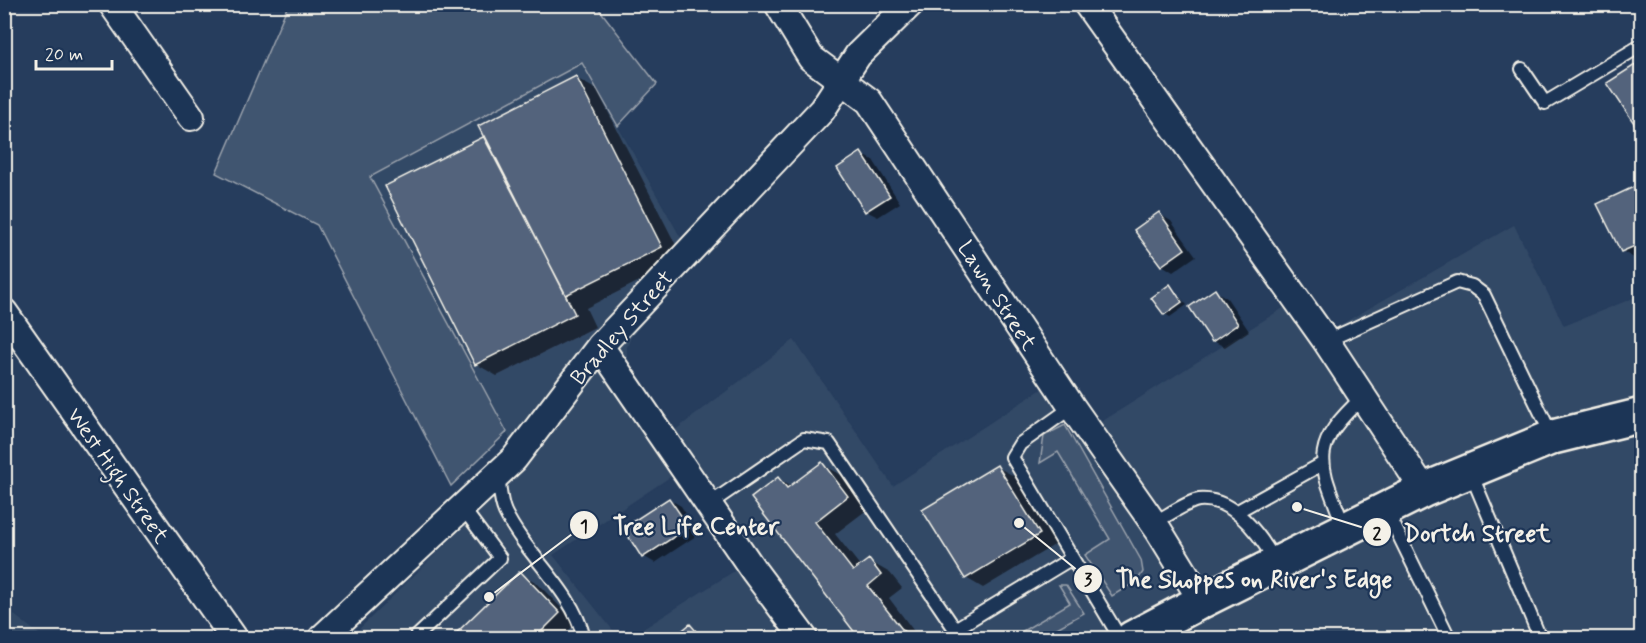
<svg xmlns="http://www.w3.org/2000/svg" width="1646" height="643" font-family="Mynerve,sans-serif">
  <rect width="100%" height="100%" fill="#263d5d"/>
  <filter id="ink" filterUnits="userSpaceOnUse"><feTurbulence type="fractalNoise" baseFrequency=".0167" numOctaves="2"/><feDisplacementMap in="SourceGraphic" scale="12" xChannelSelector="R" yChannelSelector="G"/><feConvolveMatrix kernelMatrix="1 2 1 2 8 2 1 2 1" color-interpolation-filters="sRGB"/></filter>
  <g filter="url(#ink)">
    <path fill="#334966" d="M582 63 695 263 631 337 627 347V358L632 368 674 431 794 340 893 486 1042 389 1074 439 1288 305 1314 340 1514 225 1564 326 1641 295V638H629L736 570 673 475 553 555 619 638H350L525 467 370 178Z
      M4 608H5L44 638H5Z"/>
    <path fill="#40546f" stroke="#9aa2ac" stroke-width="1.5" d="M288 5H596L657 84 618 126 582 63 370 177 507 432 451 486 317 225 216 173Z
      M1065 425 1141 560 1143 572 1137 581 1112 596 1085 555 1110 539 1058 452 1040 463 1044 436Z
      M1059 585H1066L1084 613 1039 638H1011L1070 603Z"/>
    <path fill="#0007" d="M576 78 597 90 683 259 586 308 595 327 497 376 476 364Z
      M861 154 873 160 900 203 878 217 866 211Z
      M1642 184V260L1639 261 1622 251Z
      M1159 214 1171 221 1196 256 1173 272 1162 265Z
      M1170 286 1187 305 1170 317 1165 314Z
      M1215 291 1227 298 1249 331 1225 347 1213 341Z
      M822 464 843 476 868 509 835 534 861 567 869 561 890 573 902 588 889 598 919 638H860L753 498 778 479 792 486Z
      M997 467 1014 476 1056 544 983 588 966 578Z
      M669 499 681 506 699 534 655 563 643 556Z
      M520 573 537 583 576 623 561 638H453Z
      M690 626 702 633 707 638H676Z"/>
    <path fill="#52647b" stroke="#f4f1e8" stroke-width="1.5" d="M1635 65 1642 74V135L1607 83Z
      M576 76 662 247 566 295 478 126Z
      M485 136 575 314 475 365 385 186Z
      M861 152 890 196 865 212 837 168Z
      M1642 183V243L1621 252 1597 204Z
      M1159 212 1185 249 1161 266 1134 230Z
      M1170 284 1182 302 1164 315 1151 298Z
      M1215 289 1238 324 1212 342 1189 307Z
      M822 462 848 496 815 522 853 571 869 559 881 575 868 586 909 638H859L751 498 778 477 787 488Z
      M997 465 1040 534 965 579 922 510Z
      M669 498 689 527 642 558 623 528Z
      M520 571 560 613 535 638H451Z
      M1642 584V603L1636 587Z
      M690 624 702 638H673Z"/>
    <g fill="none" stroke-linecap="round" stroke-linejoin="round">
      <defs>
        <path id="service" d="M1522 69 1545 103 1642 45
          M1326 341 1457 282 1472 286 1484 295 1552 436
          M1072 407 1020 444 1012 457 1120 638
          M1470 471 1540 638
          M498 475C500 488 500 501 505 512 527 557 572 589 584 638
          M708 505 804 439 829 443 961 638
          M1387 511 1449 638
          M1236 512 1322 464
          M1153 523C1164 518 1188 501 1199 500 1234 497 1260 535 1275 561
          M1345 530C1321 464 1305 450 1363 397
          M955 629 1072 558
          M415 638 500 558 462 507"/>
        <path id="minor" d="M112 4 191 117
          M778 4 811 58 869 101 1072 407 1159 531 1202 601
          M1087 4 1326 341 1424 490
          M4 312 234 638
          M600 346 754 571 804 638
          M322 638 514 459 600 346 822 110 858 55 910 4"/>
        <path id="trunk" d="M1132 638 1202 601 1424 490 1553 437 1642 415"/>
      </defs>
      <use href="#service" stroke="#f4f1e8" stroke-width="16"/>
      <use href="#minor" stroke="#f4f1e8" stroke-width="30"/>
      <use href="#trunk" stroke="#f4f1e8" stroke-width="38"/>
      <use href="#service" stroke="#1d3557" stroke-width="12"/>
      <use href="#minor" stroke="#1d3557" stroke-width="26"/>
      <use href="#trunk" stroke="#1d3557" stroke-width="33"/>
    </g>
  </g>
  <g text-anchor="middle" stroke-width="4.5" stroke-linejoin="round" paint-order="stroke">
    <g font-size="22" fill="#f4f1e8" stroke="#1d3557">
      <text transform="translate(998 295) rotate(57)" y="8">Lawn Street</text>
      <text transform="translate(621 327) rotate(-49)" y="8">Bradley Street</text>
      <text transform="translate(119 475) rotate(55)" y="8">West High Street</text>
    </g>
  </g>
  <path fill="none" stroke="#f4f1e8" stroke-width="2" d="M489 597L584 525M1297 507L1377 532M1019 523L1088 579"/>
  <g fill="#f4f1e8" stroke="#1d3557" stroke-width="2">
    <circle cx="489" cy="597" r="6"/>
    <circle cx="1297" cy="507" r="6"/>
    <circle cx="1019" cy="523" r="6"/>
    <circle cx="584" cy="525" r="15"/>
    <circle cx="1377" cy="532" r="15"/>
    <circle cx="1088" cy="579" r="15"/>
  </g>
  <g font-size="18" text-anchor="middle" font-weight="bold" fill="#111">
    <text x="584" y="532">1</text>
    <text x="1377" y="539">2</text>
    <text x="1088" y="585">3</text>
  </g>
  <g font-size="24" text-anchor="middle" font-weight="bold" fill="#f4f1e8" stroke="#1d3557" stroke-width="4.5" stroke-linejoin="round" paint-order="stroke">
    <text x="696" y="534">Tree Life Center</text>
    <text x="1477" y="541">Dortch Street</text>
    <text x="1254" y="587">The Shoppes on River's Edge</text>
  </g>
  <rect width="1646" height="643" fill="none" stroke="#1d3557" stroke-width="24"/>
  <rect x="12" y="12" width="1622" height="619" fill="none" stroke="#f4f1e8" stroke-width="2" filter="url(#ink)"/>
  <path d="M36 60v9h76v-9" fill="none" stroke="#f4f1e8" stroke-width="3"/>
  <text x="45" y="60" font-size="18" fill="#f4f1e8" stroke="#1d3557" stroke-width="4.5" paint-order="stroke">20 m</text>
</svg>
